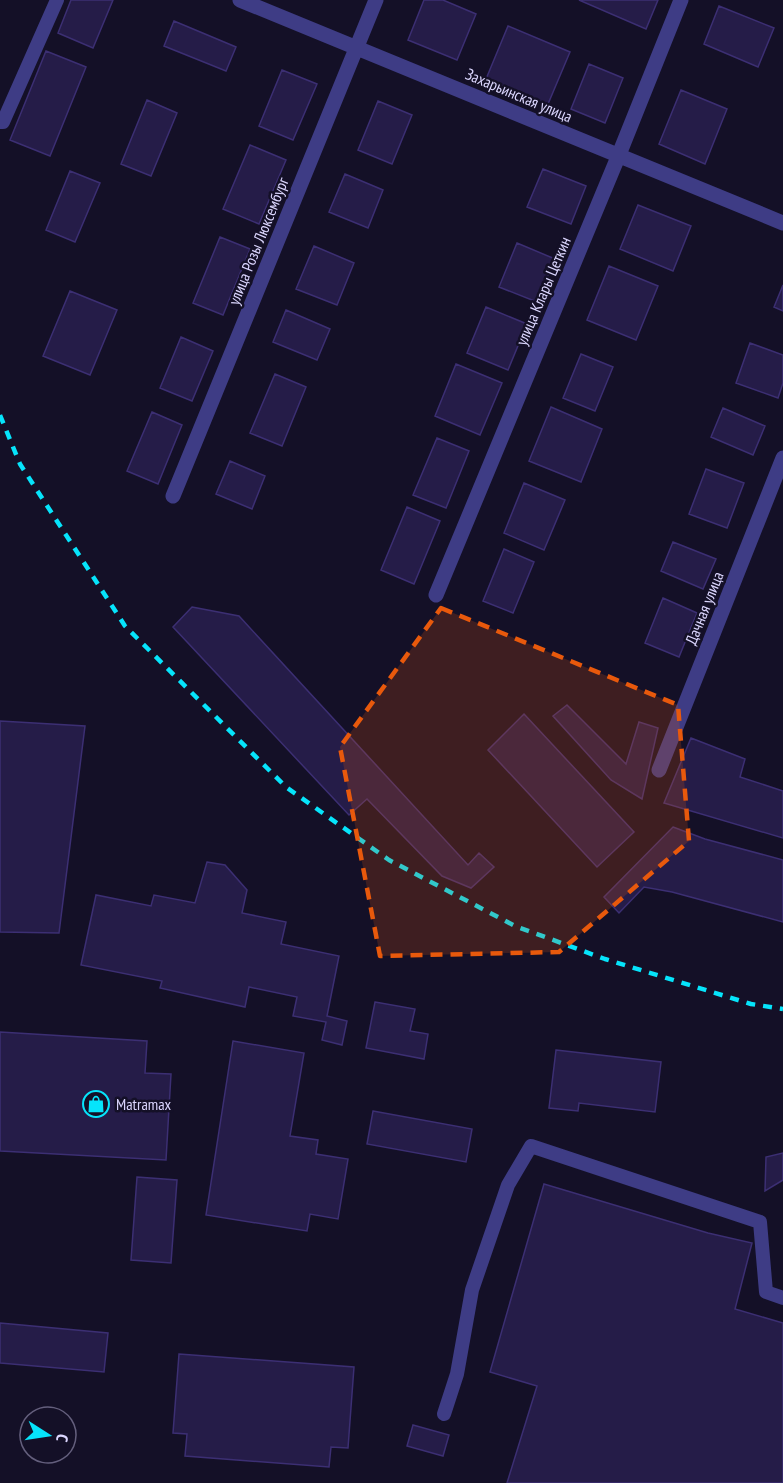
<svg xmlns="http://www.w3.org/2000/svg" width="783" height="1483" font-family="'PT Sans Narrow',sans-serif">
  <rect width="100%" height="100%" fill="#141027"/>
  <path fill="#251c48" stroke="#3c2f73" stroke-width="1.5" d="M71 0H113L93 48 58 33Z
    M424 0H443L476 14 457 60 408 40Z
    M579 0H658L646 29Z
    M719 6 774 28 758 67 704 44Z
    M174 21 236 47 226 71 164 46Z
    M508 26 570 52 548 104 486 79Z
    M46 51 86 67 50 156 10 140Z
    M589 64 623 78 605 123 571 109Z
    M282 70 317 84 293 140 259 126Z
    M681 90 727 109 705 164 659 144Z
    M147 100 177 113 151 176 121 164Z
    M378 101 412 115 392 164 358 150Z
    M250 145 286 160 259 224 223 209Z
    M543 169 586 186 571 224 527 207Z
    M70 171 100 183 75 242 46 230Z
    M345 174 383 190 368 228 329 212Z
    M638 205 691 226 673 271 620 249Z
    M220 237 250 249 223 315 193 303Z
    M517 243 555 259 537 302 499 287Z
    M314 246 354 263 337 305 296 289Z
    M609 266 658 286 636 340 587 320Z
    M783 285V311L774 307Z
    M70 291 117 310 90 375 43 356Z
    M486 307 527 324 508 370 467 353Z
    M286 310 330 329 317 360 273 342Z
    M181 337 213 351 192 401 160 388Z
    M750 343 783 355V383L778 398 736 383Z
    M581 354 613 367 595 411 563 398Z
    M456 364 502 383 480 435 435 416Z
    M275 374 306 387 282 446 250 433Z
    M551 407 602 429 581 482 529 461Z
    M723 408 765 426 753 455 711 437Z
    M152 412 182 425 158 484 127 471Z
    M437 438 469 451 446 508 413 495Z
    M230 461 265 476 252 509 216 494Z
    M706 469 744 483 727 528 689 514Z
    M524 483 565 500 544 550 504 533Z
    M407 507 440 521 414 584 381 570Z
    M673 542 716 559 703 589 661 571Z
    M504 549 534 562 513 613 483 601Z
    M663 598 697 613 679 657 645 643Z
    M192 607 239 616 468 865 479 853 494 867 471 888 442 876 367 799 349 815 173 627Z
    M567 705 626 764 639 722 658 728 642 799 611 780 553 716Z
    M524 714 634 832 597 867 488 750Z
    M0 721 85 726 59 933 0 932Z
    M691 738 745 759 740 777 783 791V838L664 803Z
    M673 827 705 839 783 860V922L672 892 644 887 619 913 604 897Z
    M207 862 225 865 247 890 242 913 286 922 281 944 339 956 327 1016 347 1021 342 1045 322 1040 326 1022 293 1016 297 997 249 987 245 1007 160 988 162 981 81 965 96 895 151 906 154 895 195 903Z
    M375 1002 415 1009 410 1031 428 1034 424 1059 366 1048Z
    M0 1032 147 1041 145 1073 171 1074 166 1160 0 1151Z
    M233 1041 304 1053 290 1136 318 1140 316 1154 348 1159 338 1219 310 1214 307 1231 206 1215Z
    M556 1050 661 1062 655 1112 579 1103 578 1111 549 1108Z
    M373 1111 472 1129 466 1162 367 1144Z
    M783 1153V1180L765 1191 766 1157Z
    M137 1177 177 1180 171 1263 131 1260Z
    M544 1184 708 1233 752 1243 735 1309 783 1323V1483H507L537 1386 490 1372Z
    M0 1323 108 1333 104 1372 0 1363Z
    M179 1354 354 1367 348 1448 331 1447 329 1467 185 1456 187 1434 173 1433Z
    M413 1425 449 1435 443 1456 407 1446Z"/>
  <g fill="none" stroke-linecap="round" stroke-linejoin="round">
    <path stroke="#3e3c85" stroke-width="14" d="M0 122H3L57 0
      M444 1414 457 1374 472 1290 508 1185 531 1146 760 1222 766 1292 783 1298"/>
    <path stroke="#3e3c85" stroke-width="15" d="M240 0 783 223
      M173 496 376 0
      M436 595 618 157 681 0
      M659 770 783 458"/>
    <path stroke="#06e4fb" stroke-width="4.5" stroke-dasharray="9 8" stroke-linecap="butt" d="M0 415 20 464 125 626 286 787 389 860 515 926 605 959 751 1004 783 1009"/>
  </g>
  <path fill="#e8590c" fill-opacity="0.2" stroke="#e8590c" stroke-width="4.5" stroke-dasharray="12 8" stroke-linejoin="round" d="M441 608 678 705 689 841 559 952 380 956 340 747Z"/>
  <defs>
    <symbol id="shop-ring" viewBox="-11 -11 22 22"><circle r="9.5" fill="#141027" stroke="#06e4fb" stroke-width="1.5"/><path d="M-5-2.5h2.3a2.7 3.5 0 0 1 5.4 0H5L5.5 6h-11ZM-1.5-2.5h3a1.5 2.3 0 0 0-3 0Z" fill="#06e4fb"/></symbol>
  </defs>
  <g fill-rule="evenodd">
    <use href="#shop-ring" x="81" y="1089" width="30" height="30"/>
  </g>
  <g text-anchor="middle" stroke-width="5" stroke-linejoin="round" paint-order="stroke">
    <g font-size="16" fill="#dbd6fe" stroke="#141027">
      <text transform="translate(519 95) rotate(23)" y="6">Захарьинская улица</text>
      <text transform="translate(258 241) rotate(-68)" y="6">улица Розы Люксембург</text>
      <text transform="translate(543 291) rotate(-67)" y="6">улица Клары Цеткин</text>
      <text transform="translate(704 608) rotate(-68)" y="6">Дачная улица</text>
    </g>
    <g font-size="16" fill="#dbd6fe" stroke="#141027" text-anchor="start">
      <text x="116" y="1110">Matramax</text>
    </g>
  </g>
  <g transform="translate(48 1435) rotate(102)"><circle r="28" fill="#141027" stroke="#645f7d" stroke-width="1.5"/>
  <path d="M0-4.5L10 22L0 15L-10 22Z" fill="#06e4fb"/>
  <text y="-9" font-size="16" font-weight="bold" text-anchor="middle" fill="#dbd6fe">С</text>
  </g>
</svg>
